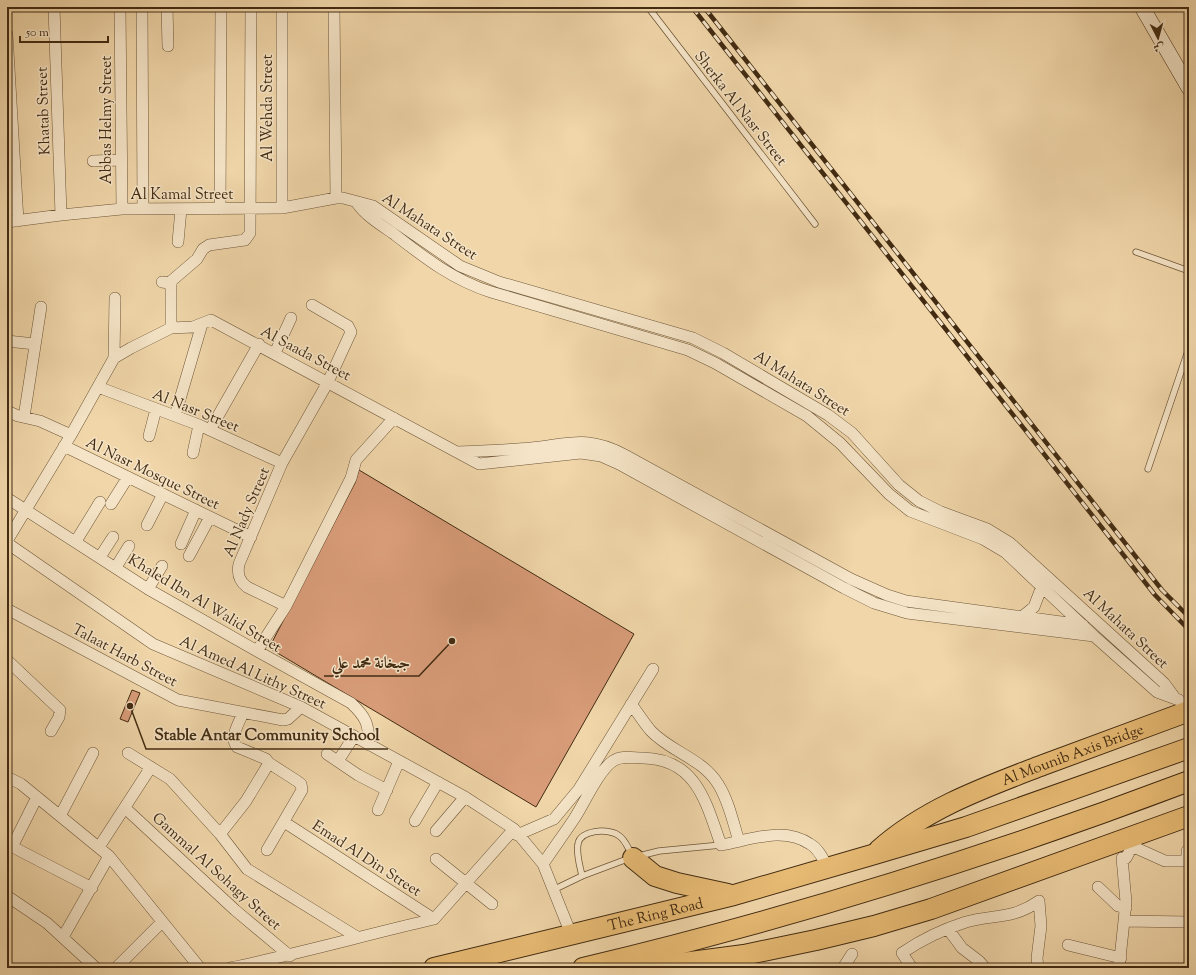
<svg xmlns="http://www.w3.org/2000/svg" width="1196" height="975" font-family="'Sorts Mill Goudy',Amiri,serif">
  <rect width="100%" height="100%" fill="#f0d6a9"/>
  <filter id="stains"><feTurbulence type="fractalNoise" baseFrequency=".005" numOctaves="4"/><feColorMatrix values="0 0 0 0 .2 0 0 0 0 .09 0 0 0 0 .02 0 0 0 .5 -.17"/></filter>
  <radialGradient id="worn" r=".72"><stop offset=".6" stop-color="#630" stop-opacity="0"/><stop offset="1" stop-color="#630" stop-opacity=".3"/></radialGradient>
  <path fill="#d89c78" stroke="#422b12" d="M359 470 634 634 536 807 269 648 355 483Z
    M132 690 140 693 128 722 120 719Z"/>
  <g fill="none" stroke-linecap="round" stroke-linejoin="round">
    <defs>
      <path id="service" d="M648 7 815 224
        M1136 252 1189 271
        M1148 469 1189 348
        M639 856 659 851 721 845
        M582 876C580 866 576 854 578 844 580 830 608 828 618 835 625 839 628 848 632 855
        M553 890 582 876 630 858"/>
      <path id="minor" d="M54 7 61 215
        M120 7 122 209
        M142 7 143 209
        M167 7 168 46
        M334 7 336 198
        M7 34 18 221
        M93 161 121 160
        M357 203C366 216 381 225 394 234 425 258 453 280 491 292L688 350 715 363 807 416 840 443 889 494 910 511 983 539 1005 552 1094 636 1157 692 1179 700
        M282 208V7
        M220 209 221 7
        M7 222 61 215 122 209 282 208 336 198H343L373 206 460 266 499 282 693 338 723 353 828 415 852 433 899 485 919 501 941 512 987 529 1010 543 1164 683 1175 698
        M178 242 181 209
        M162 282 169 283 171 285V328
        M169 283 197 259 203 249 209 245 245 240 250 233 251 7
        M7 341 35 344
        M275 353 291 318
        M114 358 131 348 171 328 193 327 211 320 479 464 581 453 601 456 619 464 844 588 874 603 907 613 1094 636
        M98 387 199 425 282 463
        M7 411 18 416 40 421 71 435
        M175 416 202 324
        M24 417 41 307
        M210 430 259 344
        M149 436 156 409
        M64 446 251 537
        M457 452C482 451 507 450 531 448 570 444 587 435 625 455L851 579 887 595 906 601 1083 625
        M193 453 199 425
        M7 498 148 589 257 651 351 703C366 717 369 724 369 745
        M111 504 128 477
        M147 525 163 494
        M7 541 71 435 114 358 115 298
        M76 541 100 502
        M7 543 153 644 301 707 465 797 514 829 543 864 571 934
        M181 544 196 510
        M189 556 210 517
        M100 557 113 537
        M116 567 129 546
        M148 589 162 566
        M286 606 351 478 356 460 394 418
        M7 609 178 700 283 720 288 719 301 707
        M1023 616 1034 607 1042 586
        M257 651 286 606 247 587C239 581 237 574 239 564L282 463 328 382 351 332 348 326 312 305
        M7 660 60 710 59 717 51 731
        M631 704C638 713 644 723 651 731 671 752 703 759 718 784 729 801 733 823 739 841
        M128 753 170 779 220 834 247 869 357 937
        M327 754 358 775 387 790
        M338 761 354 736
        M7 777 21 784 109 856 200 968
        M125 808 235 910 290 956
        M378 810 399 761
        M60 816 93 753
        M415 821 438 782
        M284 822 434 919
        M436 831 465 797
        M220 834 246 801 269 763 266 759 237 747C229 738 239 723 243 713
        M517 835 554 819 579 789 653 669
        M7 844 92 888
        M12 847 37 797
        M99 847 151 767
        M267 850 302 790 301 784 297 781 269 763
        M436 859 492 904
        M543 864C553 849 564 834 574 819 584 804 599 770 613 761 621 755 633 758 643 758 697 759 706 803 721 845 750 840 783 826 810 844 818 848 823 859 827 866
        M1098 887 1118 906 1126 908
        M7 896 47 923 96 968
        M434 919 514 829
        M1124 921 1189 922
        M948 929 962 948 979 961 985 968
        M63 937 109 856
        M1068 945 1121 958
        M116 968 162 922
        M230 968C298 954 365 935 434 919
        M843 968 852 954
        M912 968 902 953C921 940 944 929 966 922 994 914 1012 920 1039 901
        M1038 968 1037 958 1041 926 1039 901
        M1119 968 1126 902 1122 858H1126L1131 849 1136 848 1165 861H1185L1187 859V851L1189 850
        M1188 968 1189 965"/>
      <path id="secondary" d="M1142 7 1189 88"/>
      <g id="motorway">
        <path id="s1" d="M879 850C926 808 986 787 1043 765 1092 747 1141 729 1189 711"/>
        <path d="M633 858 655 876 677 883 728 894"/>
        <path id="s2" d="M434 968 734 895 875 854 966 827 1189 748"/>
        <path d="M583 968C789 919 991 856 1189 781"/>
        <path d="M645 968 744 955 816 940 874 926 931 909 1189 816"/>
      </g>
    </defs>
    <use href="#service" stroke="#6e5638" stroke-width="7"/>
    <use href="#minor" stroke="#6e5638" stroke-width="12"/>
    <use href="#secondary" stroke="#422b12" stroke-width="16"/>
    <use href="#motorway" stroke="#422b12" stroke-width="22"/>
    <use href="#service" stroke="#f5e4c7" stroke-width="5.5"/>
    <use href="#minor" stroke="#f5e4c7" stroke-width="11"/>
    <use href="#secondary" stroke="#f5e4c7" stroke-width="15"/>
    <use href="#motorway" stroke="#e8bb74" stroke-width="20"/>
    <defs>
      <path id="rail" d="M692 7 1155 595 1189 630
        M704 7 1162 590 1189 617"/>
    </defs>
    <use href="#rail" stroke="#422b12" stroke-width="4.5"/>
    <use href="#rail" stroke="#f5e4c7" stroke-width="3" stroke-dasharray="9" stroke-linecap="butt"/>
  </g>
  <g text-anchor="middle" stroke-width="3" stroke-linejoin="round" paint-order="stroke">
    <g font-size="15" fill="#422b12" stroke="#f5e4c7">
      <text transform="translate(267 108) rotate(-90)" y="5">Al Wehda Street</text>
      <text transform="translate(741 108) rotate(52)" y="5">Sherka Al Nasr Street</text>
      <text transform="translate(43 111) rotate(-92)" y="5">Khatab Street</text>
      <text transform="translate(106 120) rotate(-90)" y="5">Abbas Helmy Street</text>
      <text x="182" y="199">Al Kamal Street</text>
      <text transform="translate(430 226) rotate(33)" y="5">Al Mahata Street</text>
      <text transform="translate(306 353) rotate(28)" y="5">Al Saada Street</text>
      <text transform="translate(802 383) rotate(32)" y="5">Al Mahata Street</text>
      <text transform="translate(196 410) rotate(22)" y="5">Al Nasr Street</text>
      <text transform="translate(153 473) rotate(26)" y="5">Al Nasr Mosque Street</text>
      <text transform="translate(246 512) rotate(-67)" y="5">Al Nady Street</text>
      <text transform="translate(205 603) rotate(31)" y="5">Khaled Ibn Al Walid Street</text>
      <text transform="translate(1126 628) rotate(43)" y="5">Al Mahata Street</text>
      <text transform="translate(125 655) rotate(28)" y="5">Talaat Harb Street</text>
      <text transform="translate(253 672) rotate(24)" y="5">Al Amed Al Lithy Street</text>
      <text dy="5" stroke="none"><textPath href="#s1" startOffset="217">Al Mounib Axis Bridge</textPath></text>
      <text transform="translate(367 858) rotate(33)" y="5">Emad Al Din Street</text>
      <text transform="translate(217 871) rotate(42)" y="5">Gammal Al Sohagy Street</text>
      <text dy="5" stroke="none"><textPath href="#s2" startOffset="228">The Ring Road</textPath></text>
    </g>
  </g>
  <path fill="none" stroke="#422b12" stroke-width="1.5" d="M452 641L419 676H324M130 706L146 749H388"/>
  <g fill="#422b12" stroke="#f5e4c7" stroke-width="1.5">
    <circle cx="452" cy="641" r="4"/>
    <circle cx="130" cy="706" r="4"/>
  </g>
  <g font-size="16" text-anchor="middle" font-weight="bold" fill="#422b12" stroke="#f5e4c7" stroke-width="3" stroke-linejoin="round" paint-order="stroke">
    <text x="371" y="668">جبخانة محمد علي</text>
    <text x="267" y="740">Stable Antar Community School</text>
  </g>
  <rect width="1196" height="975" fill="none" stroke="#f0d6a9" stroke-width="24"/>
  <rect x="8" y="8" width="1180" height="959" fill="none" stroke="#422b12" stroke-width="2"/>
  <rect x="12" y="12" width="1172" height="951" fill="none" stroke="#422b12"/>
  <g transform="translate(1158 38) rotate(174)" stroke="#f5e4c7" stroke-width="3" paint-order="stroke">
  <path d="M0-3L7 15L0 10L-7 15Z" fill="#422b12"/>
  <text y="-6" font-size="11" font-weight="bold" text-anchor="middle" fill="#422b12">ش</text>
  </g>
  <path d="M20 36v6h88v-6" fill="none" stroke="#422b12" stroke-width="2"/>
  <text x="26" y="36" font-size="12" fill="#422b12" stroke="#f5e4c7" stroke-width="3" paint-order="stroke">50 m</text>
  <rect width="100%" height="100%" filter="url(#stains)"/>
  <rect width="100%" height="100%" fill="url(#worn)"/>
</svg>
